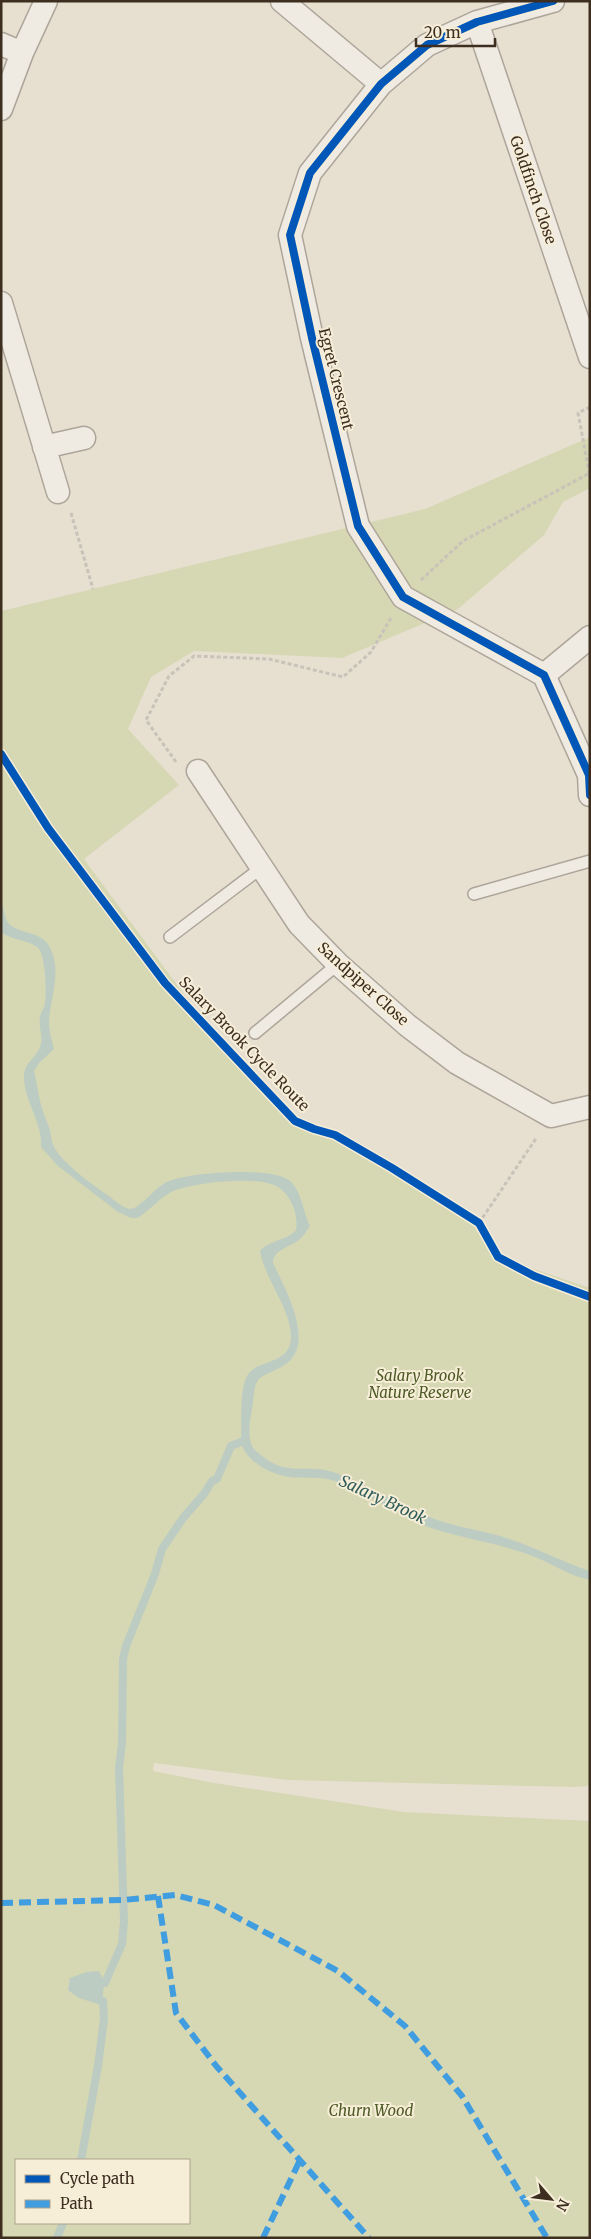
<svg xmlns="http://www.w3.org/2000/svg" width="591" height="2239" font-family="Merriweather,serif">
  <rect width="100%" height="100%" fill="#e7e0d1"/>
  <path fill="#d6d7b3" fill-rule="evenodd" d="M590 437V488L563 502 544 535 458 609 342 658 194 651 151 677 128 729 179 785 84 859 214 1035 295 1121 335 1135 408 1178 479 1223 498 1257 590 1288V1786L574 1787 288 1780 154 1763 153 1771 214 1783 404 1812 590 1821V2238H1V611L425 509ZM16 2160H189V2223H16Z"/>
  <path fill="#bcccc2" d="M1 903C4 908 4 915 7 921 14 934 41 930 49 946 63 972 50 996 49 1022 49 1031 52 1041 54 1049L39 1063 34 1071C37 1082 38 1094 41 1105 43 1113 47 1121 50 1130 51 1135 51 1140 53 1145 61 1162 90 1183 106 1194 112 1198 123 1209 131 1209 140 1208 157 1186 167 1182 187 1172 273 1166 290 1181 302 1192 303 1212 310 1226 307 1230 304 1236 300 1239 290 1248 274 1248 273 1263 285 1289 318 1345 283 1366 261 1379 255 1372 253 1403 251 1416 245 1440 255 1450 286 1480 304 1462 336 1473 370 1485 399 1505 432 1518 457 1528 484 1530 509 1539 537 1548 562 1562 590 1571V1580C569 1576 550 1562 530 1555 498 1543 464 1539 431 1528 397 1516 369 1493 335 1481 321 1476 305 1479 290 1477 271 1475 245 1461 241 1442 242 1424 239 1391 247 1376 255 1359 290 1366 291 1338 292 1310 265 1280 260 1251 269 1240 287 1241 296 1230 299 1213 289 1189 271 1184 249 1177 199 1182 176 1190 162 1194 144 1217 136 1218 130 1219 124 1214 118 1212L58 1166 41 1147C43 1123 24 1101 24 1077 24 1063 35 1059 40 1047 44 1038 38 1026 40 1017 41 1012 45 1007 45 1002 47 992 45 957 39 949 33 941 11 940 1 932Z
    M99 1971 105 1983C102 1991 104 1998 101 2005L79 1998 68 1990 70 1978 87 1972Z"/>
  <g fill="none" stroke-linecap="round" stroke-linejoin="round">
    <path stroke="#bcccc2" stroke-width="8" d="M105 1983 122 1944 124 1921 119 1768 122 1743 123 1659 126 1646 155 1574 162 1549 183 1518 204 1494 212 1481 217 1479 231 1446 241 1442
      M81 2160 98 2066 104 2019 103 2001
      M57 2238 63 2223"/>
    <defs>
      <path id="service" d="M474 894 590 861
        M170 937 261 868
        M255 1033 338 964"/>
      <path id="minor" d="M282 1 381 84
        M553 1 477 22 427 45 381 84 310 173 290 235 312 338 358 526 403 597 544 675 589 775 590 795
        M477 22 590 357
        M1 44 22 53
        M1 109 22 53 46 1
        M1 303 58 492
        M44 447 84 438
        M544 675 590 637
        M198 771 299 924 338 964 407 1025 457 1063 551 1116 590 1107"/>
    </defs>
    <use href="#service" stroke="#ada599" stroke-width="14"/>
    <use href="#minor" stroke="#ada599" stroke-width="25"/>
    <path stroke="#c8c2b9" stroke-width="3" stroke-dasharray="4 2.5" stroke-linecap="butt" d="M590 407 578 413 590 477
      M71 513 93 589
      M421 580 463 541 590 473
      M176 762 146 720 169 676 194 656 269 659 343 677 371 652 391 618
      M479 1223 537 1137"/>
    <use href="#service" stroke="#efebe3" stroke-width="11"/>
    <use href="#minor" stroke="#efebe3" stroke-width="22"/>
    <path stroke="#3f9de0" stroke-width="6" stroke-dasharray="12 6" stroke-linecap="butt" d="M158 1896 176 2013 217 2067 369 2238
      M1 1903 123 1900 175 1895 214 1905 338 1971 405 2026 462 2096 547 2238
      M263 2238 300 2160"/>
    <defs>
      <path id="cycleway" d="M553 1 477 22 427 45 381 84 310 173 290 235 312 338 358 526 403 597 544 675 589 775 590 795
        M1 754 48 828 165 983 295 1121 314 1129 335 1135 392 1168 479 1223 498 1257 534 1276 590 1297"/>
    </defs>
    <use href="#cycleway" stroke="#f7eed8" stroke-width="11"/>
    <use href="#cycleway" stroke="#0057b8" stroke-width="8"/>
  </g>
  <g text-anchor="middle" stroke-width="4" stroke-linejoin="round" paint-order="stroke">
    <g font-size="15" fill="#3d2e20" stroke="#f7eed8">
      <text transform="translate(533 190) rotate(71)" y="5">Goldfinch Close</text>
      <text transform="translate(336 379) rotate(76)" y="5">Egret Crescent</text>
      <text transform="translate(363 984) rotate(42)" y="5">Sandpiper Close</text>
      <text transform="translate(244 1044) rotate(46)" y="5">Salary Brook Cycle Route</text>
    </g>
    <g font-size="15" font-style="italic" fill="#4d5a26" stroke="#f7eed8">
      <text x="420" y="1381">Salary Brook<tspan x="420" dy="17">Nature Reserve</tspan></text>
      <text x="371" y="2116">Churn Wood</text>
    </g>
    <g font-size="16" font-style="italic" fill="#2f5d5a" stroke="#f7eed8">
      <text transform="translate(383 1499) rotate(25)" y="6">Salary Brook</text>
    </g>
  </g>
  <rect width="591" height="2239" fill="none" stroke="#3d2e20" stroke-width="5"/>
  <rect x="15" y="2159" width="175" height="65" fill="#f7eed8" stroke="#ada18e"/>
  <rect x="25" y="2175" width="25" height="8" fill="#0057b8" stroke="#ada18e"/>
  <text x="60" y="2184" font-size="15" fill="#3d2e20">Cycle path</text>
  <rect x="25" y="2200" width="25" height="8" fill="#3f9de0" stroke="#ada18e"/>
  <text x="60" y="2209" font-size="15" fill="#3d2e20">Path</text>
  <g transform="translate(551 2199) rotate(118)" stroke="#f7eed8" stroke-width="4" paint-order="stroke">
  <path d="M0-4L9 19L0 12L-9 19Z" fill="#3d2e20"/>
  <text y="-8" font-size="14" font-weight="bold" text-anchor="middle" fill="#3d2e20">N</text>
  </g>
  <path d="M416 38v8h79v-8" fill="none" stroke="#3d2e20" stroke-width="2.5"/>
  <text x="424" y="38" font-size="15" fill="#3d2e20" stroke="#f7eed8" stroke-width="4" paint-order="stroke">20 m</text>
</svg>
